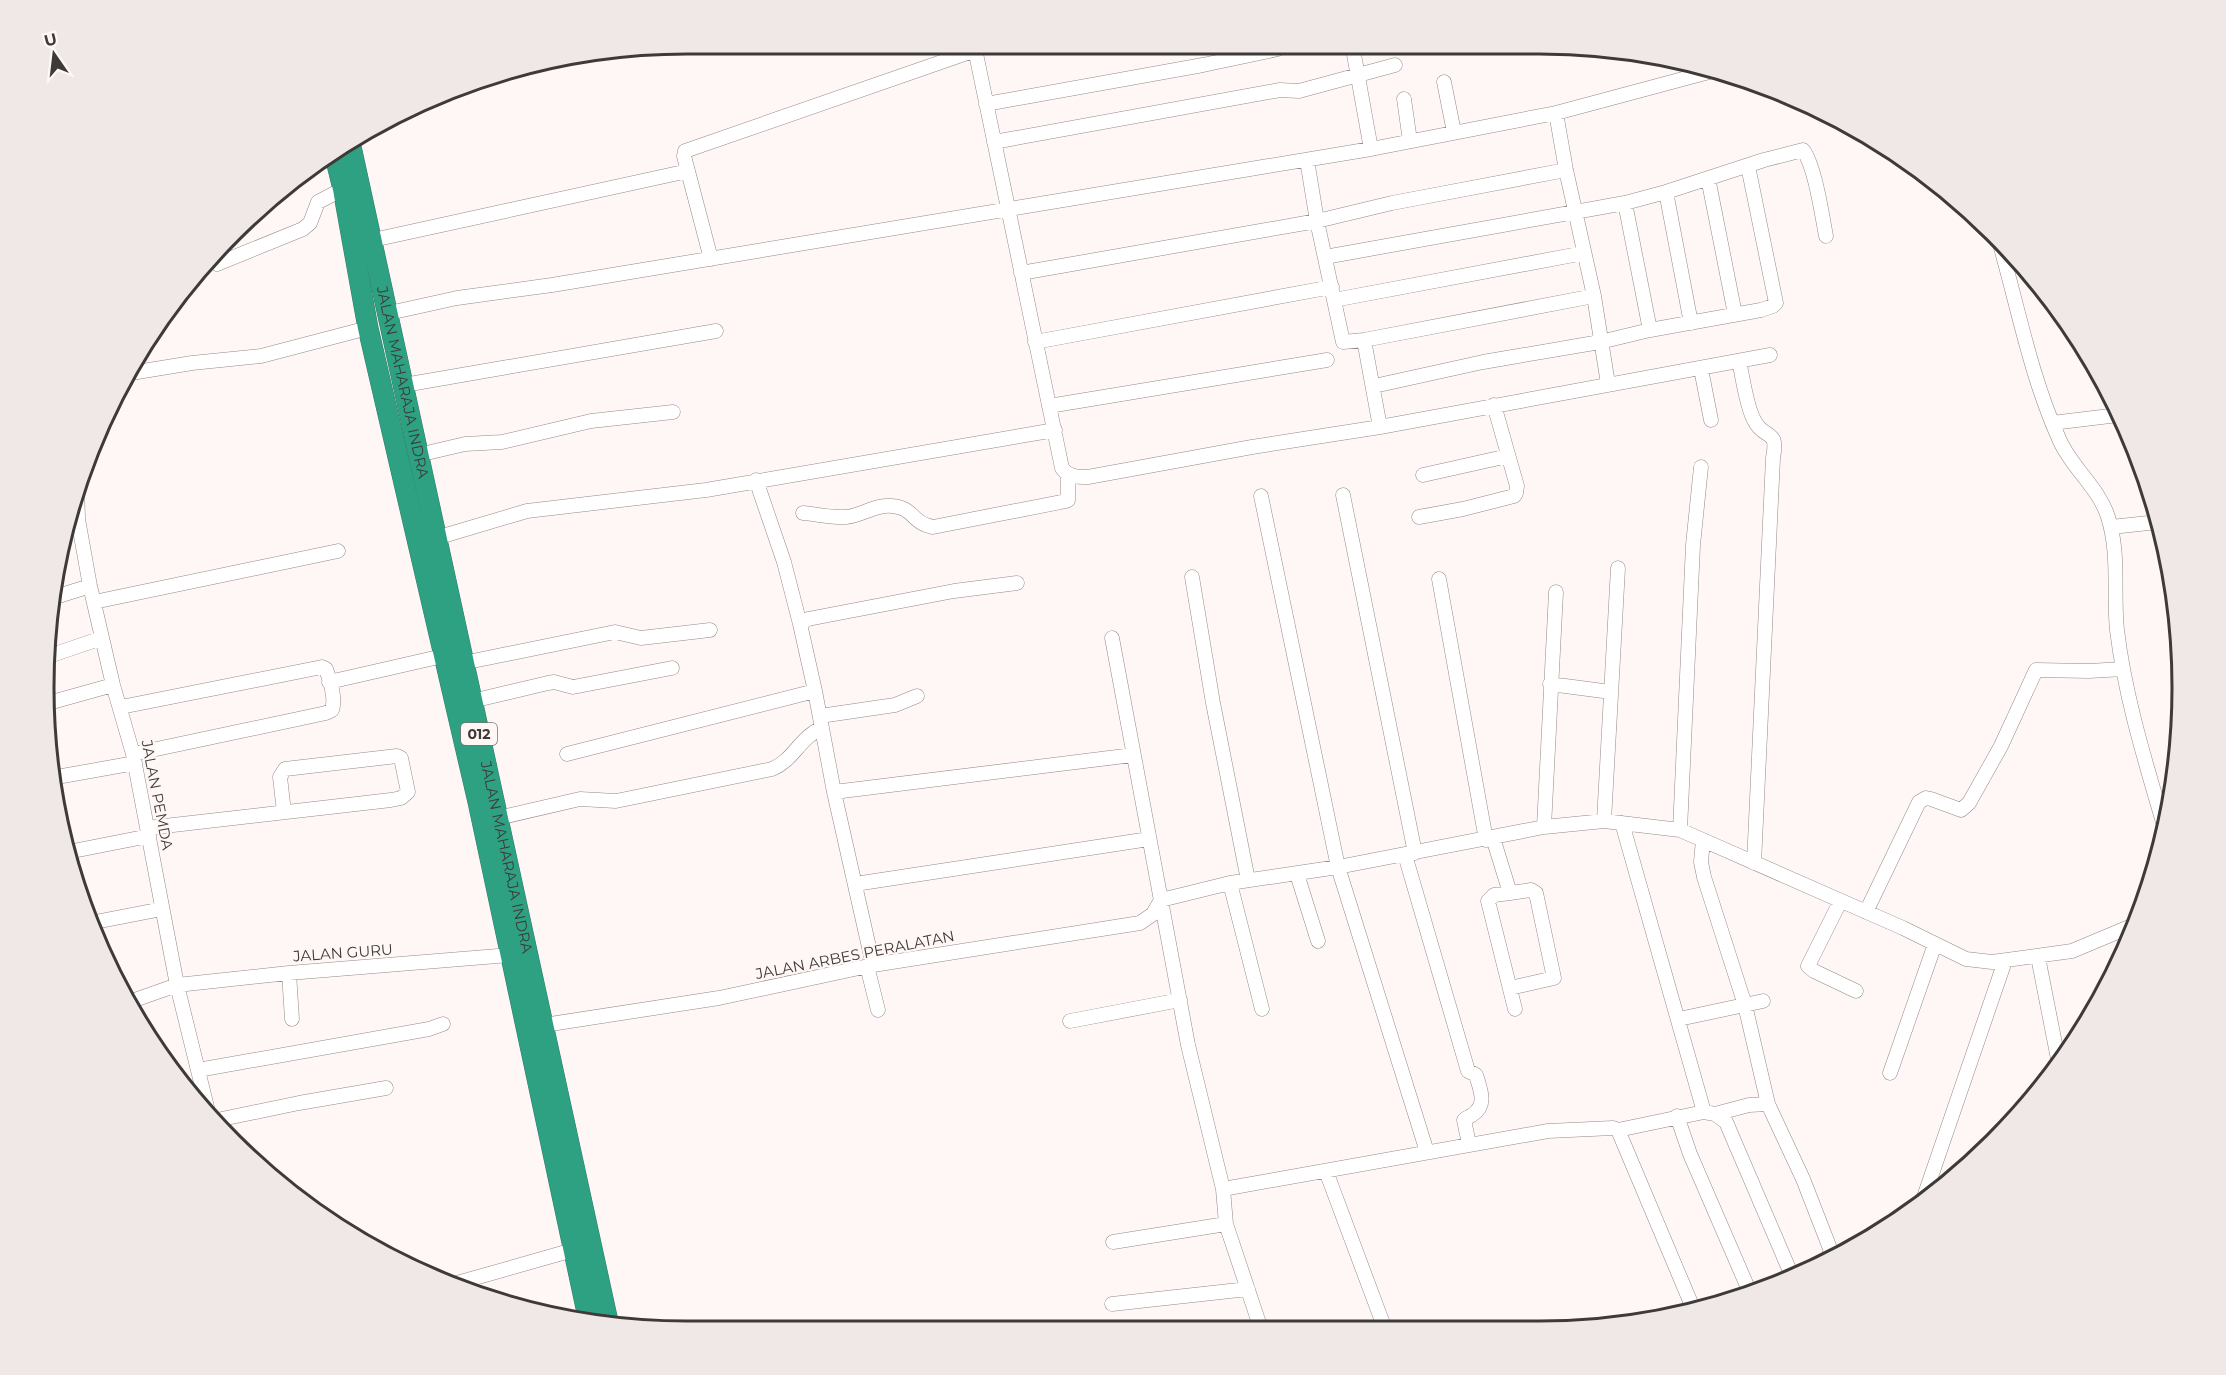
<svg xmlns="http://www.w3.org/2000/svg" width="2226" height="1375" font-family="Montserrat,sans-serif">
  <rect width="100%" height="100%" fill="#fef7f5"/>
  <g fill="none" stroke-linecap="round" stroke-linejoin="round">
    <defs>
      <path id="minor" d="M975 49 1062 468C1068 477 1078 477 1088 477L1252 447 1380 427
        M1353 49 1371 149
        M1444 82 1454 132
        M1404 99 1410 141
        M986 104 1203 65 1278 49
        M1556 113 1566 170 1594 296 1608 384
        M994 142 1280 90 1299 91 1395 65
        M1307 160 1317 221 1343 342 1364 340 1594 296
        M1708 178 1735 314
        M1666 192 1691 323
        M1625 203 1650 330
        M373 240 688 171
        M1999 241C2018 307 2031 378 2060 441 2072 468 2099 488 2108 517 2120 555 2113 592 2117 630 2125 697 2146 764 2165 829
        M1325 257 1625 203 1666 192 1764 160 1803 150C1815 166 1822 215 1826 236
        M711 259 684 156 685 151 976 50
        M217 264 303 229 310 223 318 202 343 189
        M1021 273 1317 221 1392 203 1566 170
        M1334 300 1584 253
        M389 313 457 298 552 285 1371 149 1556 113 1709 72
        M1364 340 1380 427 1770 355
        M1035 342 1332 287
        M1739 361C1743 378 1746 405 1754 420 1764 441 1779 427 1773 458L1754 863
        M1701 369 1711 420
        M131 373 192 363 261 356 368 328
        M404 385 716 331
        M1374 386 1483 362 1600 342 1650 330 1761 310 1773 306 1776 303 1748 166
        M1049 406 1327 360
        M2052 423 2118 415
        M418 455 465 444 502 442 591 421 673 412
        M1423 475 1508 456
        M756 480 784 562 800 624
        M77 485 78 519 90 586 113 685 133 754 177 985 208 1111
        M1343 495 1415 853
        M1261 496 1338 867 1427 1152
        M803 513C816 514 832 518 846 517 861 516 876 504 892 506 915 508 911 523 933 527L1066 501 1068 500V474
        M1419 517 1463 509 1514 496 1516 493 1517 486 1494 405
        M2111 527 2158 522
        M436 538 527 511 706 490 1055 430
        M1192 577 1213 703 1248 880
        M1439 579 1486 840
        M52 598 90 586
        M94 602 338 551
        M1112 638 1188 1045 1223 1189 1226 1224 1261 1329
        M46 657 102 638
        M463 663 615 632 641 638 710 630
        M329 682 443 656
        M1550 684 1611 692
        M472 701 548 683 554 682 573 687 672 668
        M45 704 113 685
        M121 707 322 667 326 669C330 681 336 698 332 710L326 713 133 754
        M820 716 895 705 917 696
        M567 754 815 691
        M51 778 135 763
        M834 792 1133 755
        M498 818 580 799 616 801 772 769C794 760 800 737 822 728
        M1604 821 1618 568
        M1622 823 1704 1112
        M1544 827 1556 592
        M147 828 391 800 401 798 408 792 401 758 397 756 285 769 280 777 284 812
        M1680 830 1693 545 1701 467
        M1493 838 1510 893 1531 890 1536 893 1554 978 1510 988
        M1703 840 1701 862 1704 877 1745 1005 1768 1104
        M68 852 149 836
        M1405 855 1468 1071 1476 1075C1480 1089 1488 1105 1472 1115 1469 1117 1466 1118 1464 1120L1469 1144
        M1297 874 1318 941
        M1230 883 1262 1009
        M855 884 1149 839
        M1510 893 1494 895 1488 901 1515 1009
        M1161 900 1230 883 1338 867 1544 827 1604 821 1680 830 1903 928 1966 959 1992 962 2072 951 2134 925
        M1840 902 1808 966 1814 971 1856 991
        M1866 912 1919 802 1926 798 1931 799 1961 810 1969 803 2001 746 2036 670 2089 671 2123 669
        M90 923 162 909
        M2038 957 2059 1064
        M873 965 834 792 815 691 800 624 808 619 954 591 1017 583
        M867 966 878 1010
        M289 973 292 1019
        M129 1002 177 985 289 973 511 955
        M1679 1019 1763 1001
        M1070 1021 1180 1000
        M544 1025 719 998 873 965 1140 923 1153 914 1161 900
        M198 1070 429 1029 443 1024
        M1890 1073 1935 944
        M1715 1114 1749 1105 1768 1104 1803 1179 1831 1251 1826 1261
        M1677 1116 1690 1154 1751 1295
        M217 1120 299 1103 386 1088
        M1618 1130 1704 1112 1715 1114 1726 1122 1792 1276
        M1326 1171 1385 1329
        M1223 1189 1548 1131 1613 1128 1618 1130 1693 1308
        M1923 1200 2005 961
        M1113 1242 1226 1224
        M1831 1251 1834 1254 1845 1252
        M450 1285 573 1250
        M1112 1304 1248 1289"/>
      <g id="highway">
        <path id="s1" d="M350 142 609 1326"/>
        <path d="M334 152 343 189 368 328 478 802 589 1322"/>
      </g>
    </defs>
    <use href="#minor" stroke="#938a87" stroke-width="15"/>
    <use href="#highway" stroke="#347d69" stroke-width="21"/>
    <use href="#minor" stroke="#fff" stroke-width="14"/>
    <use href="#highway" stroke="#2ea183" stroke-width="20"/>
  </g>
  <g text-anchor="middle" stroke-width="4.5" stroke-linejoin="round" paint-order="stroke">
    <rect fill="#fef7f5" stroke="#787371" stroke-width="1.5" x="461" y="723" width="36" height="22" rx="4.5"/>
    <g font-size="14" font-weight="bold" fill="#3e3a38">
      <text x="479" y="739">012</text>
    </g>
    <g font-size="15" fill="#3e3a38" stroke="#fef7f5">
      <text dy="5" stroke="none"><textPath href="#s1" startOffset="246">JALAN MAHARAJA INDRA</textPath></text>
      <text transform="translate(157 795) rotate(79)" y="5">JALAN PEMDA</text>
      <text dy="5" stroke="none"><textPath href="#s1" startOffset="732">JALAN MAHARAJA INDRA</textPath></text>
      <text transform="translate(343 953) rotate(-4)" y="5">JALAN GURU</text>
      <text transform="translate(855 955) rotate(-11)" y="5">JALAN ARBES PERALATAN</text>
    </g>
  </g>
  <path d="M0 0H2226V1375H0ZM687 54H1539A633 633 0 0 1 2172 687V688A633 633 0 0 1 1539 1321H687A633 633 0 0 1 54 688V687A633 633 0 0 1 687 54Z" fill="#efe8e6" fill-rule="evenodd"/>
  <path fill="none" stroke="#3e3a38" stroke-width="3" d="M687 54H1539A633 633 0 0 1 2172 687V688A633 633 0 0 1 1539 1321H687A633 633 0 0 1 54 688V687A633 633 0 0 1 687 54Z"/>
  <g transform="translate(54 54) rotate(346)" stroke="#fef7f5" stroke-width="4.5" paint-order="stroke">
  <path d="M0-4.5L10 22L0 15L-10 22Z" fill="#3e3a38"/>
  <text y="-9" font-size="16" font-weight="bold" text-anchor="middle" fill="#3e3a38">U</text>
  </g>
</svg>
